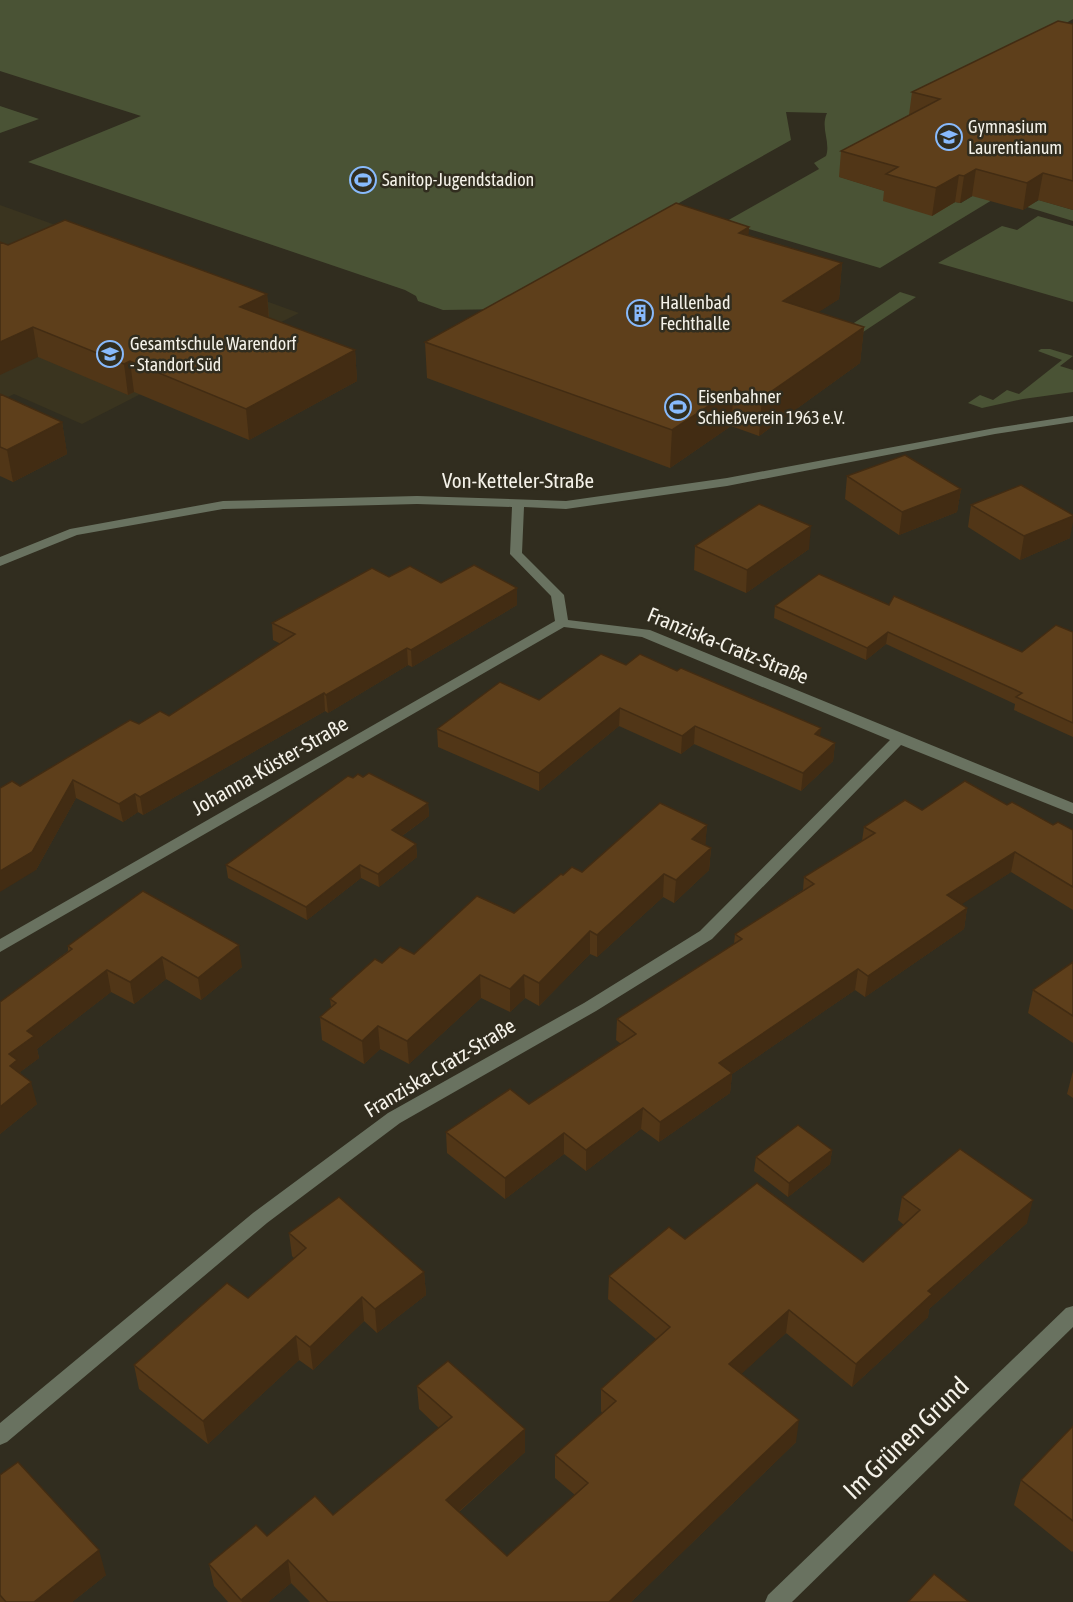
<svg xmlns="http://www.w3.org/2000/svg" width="1073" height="1602" font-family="'Asap Condensed',sans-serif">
  <rect width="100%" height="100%" fill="#312d1f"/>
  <path fill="#3a341f" d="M0 205 299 313 82 424 14 394 0 401Z"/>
  <path fill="#4a5335" d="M0 0H1073V19L908 116 840 177 895 194 932 215 955 202 961 203 989 186 1007 191 880 268 725 222 819 169 814 163 826 156C831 142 820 128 827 113L786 112 791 140 631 230 509 309 443 310 418 301 416 296 405 290 28 162 141 116 0 71Z
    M0 106 39 119 0 133Z
    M1039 200 1073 210V221L1027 207Z
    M1038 216 1073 226V302L938 263 1002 226 1017 230Z
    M900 292 916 297 851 340 836 335Z
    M1041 349H1050L1073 356 1060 366 1073 370V392L1023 399 982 408 968 403 980 395 993 400 1007 390 1019 394 1062 360 1038 351Z"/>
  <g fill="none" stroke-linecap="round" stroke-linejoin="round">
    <path fill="#697260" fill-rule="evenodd" d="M1073 416V422L995 434 727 486 566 509 524 507 522 553 564 595 568 620 650 630 1073 803V814L901 745 712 939 596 1011 400 1123 267 1223 7 1442 0 1445V1423L253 1213 388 1113 584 1003 700 931 890 740 642 637 564 627 0 952V939L555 621 551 596 510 554 512 507 417 504 223 509 77 535 0 566V557L70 529 223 501 417 496 566 501 727 478 995 428Z"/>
    <path fill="#697260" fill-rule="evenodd" d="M1073 1306V1327L792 1602H765L768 1595 1066 1308Z"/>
  </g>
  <path fill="#513617" d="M1073 24V210L1038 200 1023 210 972 196 960 203 955 202 932 216 883 201 884 191 839 177 841 151 909 115 912 92Z
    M749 227 748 235 842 263 839 299 818 312 864 327 860 363 759 436 731 426 670 468 427 378 425 342Z
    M8 245 267 294 269 318 355 350 357 381 249 440 134 392 128 395 38 357Z
    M0 394 62 422 67 454 13 482 0 476Z
    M847 476 961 489 957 512 899 535 845 499Z
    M971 505 1070 538 1020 560 968 527Z
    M695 546 809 549 746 593 694 570Z
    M389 577 441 583 517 588V605L412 667 408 665 328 713 325 711 143 815 138 812 123 822 76 798 36 870 20 786 139 724 169 716 281 644 273 640 272 623Z
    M889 605 1022 652 1073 632V737L1014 710 1015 704 886 644 866 660 774 618 775 606Z
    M626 665 677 671 835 743 833 761 801 791 694 744 681 754 619 726 539 791 438 747 437 729 539 700Z
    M363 777 428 803 429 816 402 836 416 844 417 857 379 887 361 878 307 920 228 878 226 865Z
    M1007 805 1053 825 1073 830V910L1011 872 961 904 967 908 964 929 865 997 855 990 732 1074 730 1093 659 1142 641 1129 586 1171 564 1154 505 1199 447 1153 446 1132 529 1104 621 1044 616 1040 617 1019 734 944 735 934 803 890 804 877 862 841 864 827 922 810Z
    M707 825 705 845 711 848 709 870 674 903 663 897 597 957 590 954 539 1006 525 998 510 1012 481 998 409 1064 380 1049 364 1064 322 1040 320 1017 331 1007 330 999 382 963 414 954 514 913 563 875 582 872Z
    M143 891 242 967 201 1000 166 979 134 1004 111 992 37 1049 39 1058 20 1072 37 1104 0 1134V1002L68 951V946Z
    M1073 962V1043L1028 1013 1033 990Z
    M1073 1071V1098L1067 1094Z
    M832 1150 830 1164 788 1197 754 1171 756 1157Z
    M902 1197 1027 1223 929 1309 928 1317 852 1387 786 1333 741 1374 796 1442 631 1602H310L291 1583 268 1602H228L214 1586 209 1564 267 1536 333 1515 439 1428 419 1409 417 1386 525 1429V1452L459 1512 507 1556 575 1495 555 1478V1455L602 1413 601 1411V1389L656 1339 608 1299 609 1276 685 1239 863 1262 904 1225 898 1220Z
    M289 1233 424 1272 426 1295 377 1333 364 1321 313 1370 299 1360 208 1444 139 1389 134 1365 248 1298 294 1258 292 1256Z
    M1073 1426V1551L1072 1552 1014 1505 1021 1480Z
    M0 1475 106 1575 72 1602H0Z"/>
  <path fill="#422c13" d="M976 169 972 196 960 203 964 176Z
    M1043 173 1038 200 1023 210 1027 183Z
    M959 175 955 202 932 216 936 188Z
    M749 227 747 261 739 233Z
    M842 263 839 299 780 337 783 301Z
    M267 294 269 324 240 307Z
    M33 327 38 357 0 375V342Z
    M864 327 860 363 759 436 762 398Z
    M355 350 357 381 249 440 246 409Z
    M130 361 134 392 128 395 124 364Z
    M734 389 731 426 670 468 672 430Z
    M62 422 67 454 13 482 7 450Z
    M961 489 957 512 899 535 902 512Z
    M1073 516V522L1070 538 1020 560 1024 536Z
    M811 526 809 549 746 593 747 570Z
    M517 588V605L412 667 411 650Z
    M888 632 886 644 866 660 867 648Z
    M407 648 408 665 328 713 326 695Z
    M324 693 325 711 143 815 140 797Z
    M620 708 619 726 539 791V773Z
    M695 726 694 744 681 754 682 736Z
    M821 728 819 746 815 734Z
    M835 743 833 761 801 791 803 773Z
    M73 780 76 798 36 870 0 892V871Z
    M135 794 138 812 123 822 119 804Z
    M428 803 429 816 392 843V830Z
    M707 825 705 848 692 839Z
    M416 844 417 857 379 887 378 874Z
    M711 848 709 870 674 903 676 880Z
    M1015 852 1011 872 944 916 947 895Z
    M360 865 361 878 307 920 306 907Z
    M664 874 663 897 597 957V935Z
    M967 908 964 929 865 997 868 976Z
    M590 931V954L539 1006V983Z
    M239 945 242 967 201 1000 198 978Z
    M162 957 166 979 134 1004 130 982Z
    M858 969 855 990 732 1074 730 1093 659 1142 660 1122 719 1063Z
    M107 970 111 992 37 1049 39 1058 20 1072 22 1083 10 1066 9 1054 27 1031Z
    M480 975 481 998 409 1064 407 1041Z
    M524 975 525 998 510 1012V989Z
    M378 1026 380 1049 364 1064 362 1041Z
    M31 1082 37 1104 0 1134V1107Z
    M643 1108 641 1129 586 1171V1150Z
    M564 1133V1154L505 1199V1178Z
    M832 1150 830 1164 788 1197 789 1183Z
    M1033 1200 1027 1223 929 1309 928 1317 852 1387 856 1364 928 1291Z
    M424 1272 426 1295 377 1333 375 1309Z
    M362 1297 364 1321 313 1370 310 1347Z
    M789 1310 786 1333 727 1387 729 1364Z
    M296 1336 299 1360 208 1444 203 1421Z
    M799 1420 796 1442 631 1602H609Z
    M525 1429V1452L447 1522 446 1500Z
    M99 1550 106 1575 72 1602H34Z
    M288 1560 291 1583 268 1602H242L241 1600Z"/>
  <path fill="#5e3f1b" stroke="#422c13" stroke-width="1.5" d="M1058 21 1073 24V181L1043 173 1027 183 976 169 964 176 959 175 936 188 886 174 898 167 841 151 940 99 912 92Z
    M676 203 749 227 739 233 842 263 783 301 864 327 762 398 734 389 672 430 425 342Z
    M65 220 267 294 240 307 355 350 246 409 130 361 124 364 33 327 0 342V242L8 245Z
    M0 394 62 422 7 450 0 447Z
    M905 455 961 489 902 512 847 476Z
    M1021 485 1073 515V516L1024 536 971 505Z
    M759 504 811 526 747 570 695 546Z
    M474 565 517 588 411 650 407 648 326 695 324 693 140 797 135 794 119 804 73 780 32 852 0 871V788L12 781 20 786 130 720 139 724 160 711 169 716 295 634 272 623 372 568 389 577 410 566 441 583Z
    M819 574 889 605 894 596 1022 652 1056 625 1073 632V723L1016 697 1022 693 888 632 867 648 775 606Z
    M601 654 626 665 640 654 677 671 681 668 821 728 815 734 835 743 803 773 695 726 682 736 620 708 539 773 437 729 500 682 539 700Z
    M369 773 428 803 392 830 416 844 378 874 360 865 306 907 226 865 348 776 353 778 358 774 363 777Z
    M965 781 1007 805 1012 802 1053 825 1058 822 1073 830V887L1015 852 947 895 967 908 868 976 858 969 719 1063 732 1073 660 1122 643 1108 586 1150 564 1133 505 1178 446 1132 510 1089 529 1104 636 1034 617 1019 742 939 735 934 814 884 804 877 875 833 864 827 905 800 922 810Z
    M660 803 707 825 692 839 711 848 676 880 664 874 597 935 590 931 539 983 524 975 510 989 480 975 407 1041 378 1026 362 1041 320 1017 336 1003 330 999 375 959 382 963 400 947 414 954 477 896 514 913 561 874 563 875 572 867 582 872Z
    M143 891 239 945 198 978 162 957 130 982 107 970 27 1031 34 1036 9 1054 17 1060 10 1066 31 1082 0 1107V1002L72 949 68 946Z
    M1073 962V1016L1033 990Z
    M798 1125 832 1150 789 1183 756 1157Z
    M960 1149 1033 1200 928 1291 932 1294 856 1364 789 1310 729 1364 799 1420 609 1602H328L288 1560 241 1600 209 1564 256 1525 267 1536 315 1496 333 1515 452 1417 417 1386 448 1361 525 1429 446 1500 507 1556 588 1483 555 1455 616 1401 601 1389 670 1327 609 1276 669 1227 685 1239 757 1183 863 1262 920 1210 902 1197Z
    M339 1197 424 1272 375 1309 362 1297 310 1347 296 1336 203 1421 134 1365 227 1283 248 1298 306 1248 289 1233Z
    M1073 1426V1521L1021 1480Z
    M18 1462 99 1550 34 1602H6L0 1595V1475Z
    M934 1574 969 1602H908Z"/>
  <defs>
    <symbol id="school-ring" viewBox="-11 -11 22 22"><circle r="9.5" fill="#312d1f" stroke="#88bafc" stroke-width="1.5"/><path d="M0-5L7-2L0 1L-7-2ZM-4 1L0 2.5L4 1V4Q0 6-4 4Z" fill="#88bafc"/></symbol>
    <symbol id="stadium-ring" viewBox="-11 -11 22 22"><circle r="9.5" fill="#312d1f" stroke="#88bafc" stroke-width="1.5"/><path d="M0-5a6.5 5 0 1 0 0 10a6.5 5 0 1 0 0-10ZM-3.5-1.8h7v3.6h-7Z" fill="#88bafc"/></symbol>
    <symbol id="building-ring" viewBox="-11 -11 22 22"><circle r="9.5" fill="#312d1f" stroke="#88bafc" stroke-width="1.5"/><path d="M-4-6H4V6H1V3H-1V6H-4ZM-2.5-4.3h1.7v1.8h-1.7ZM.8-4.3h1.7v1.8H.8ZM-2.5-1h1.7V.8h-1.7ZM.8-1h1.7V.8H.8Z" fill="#88bafc"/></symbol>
  </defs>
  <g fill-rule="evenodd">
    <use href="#school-ring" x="934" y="122" width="30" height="30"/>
    <use href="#stadium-ring" x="348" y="165" width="30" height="30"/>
    <use href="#building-ring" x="625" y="298" width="30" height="30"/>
    <use href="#school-ring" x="95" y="339" width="30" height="30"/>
    <use href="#stadium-ring" x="663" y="392" width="30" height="30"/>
  </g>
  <g text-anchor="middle" stroke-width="5" stroke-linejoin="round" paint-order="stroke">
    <g font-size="18" fill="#f5f2e9" stroke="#312d1f" text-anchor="start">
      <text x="968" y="133">Gymnasium<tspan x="968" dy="21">Laurentianum</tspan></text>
      <text x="382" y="186">Sanitop-Jugendstadion</text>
      <text x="660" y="309">Hallenbad<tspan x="660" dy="21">Fechthalle</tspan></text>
      <text x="130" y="350">Gesamtschule Warendorf<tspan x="130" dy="21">- Standort Süd</tspan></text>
      <text x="698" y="403">Eisenbahner<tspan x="698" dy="21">Schießverein 1963 e.V.</tspan></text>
    </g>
    <g font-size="21" fill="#f5f2e9" stroke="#312d1f">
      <text x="518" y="488">Von-Ketteler-Straße</text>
      <text transform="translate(728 646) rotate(22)" y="7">Franziska-Cratz-Straße</text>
      <text transform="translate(270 766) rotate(-30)" y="7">Johanna-Küster-Straße</text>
      <text transform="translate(440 1068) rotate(-31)" y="7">Franziska-Cratz-Straße</text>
    </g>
    <g font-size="26" fill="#f5f2e9" stroke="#312d1f">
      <text transform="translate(906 1438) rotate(-44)" y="9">Im Grünen Grund</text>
    </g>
  </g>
</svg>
